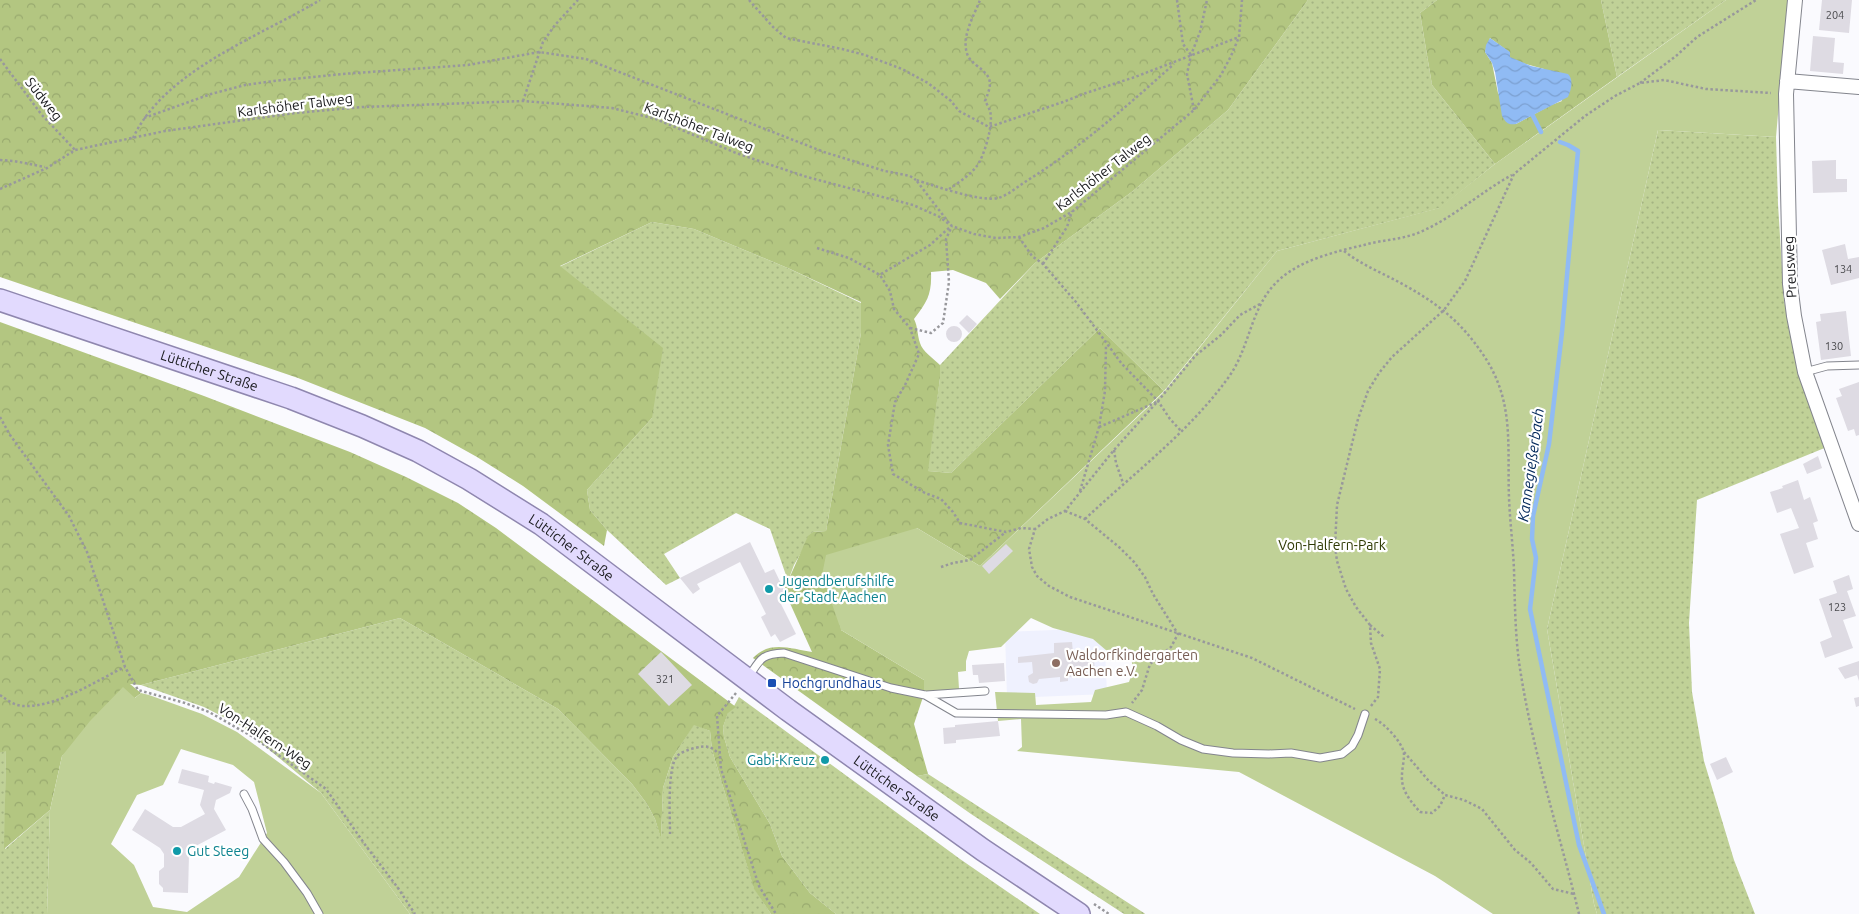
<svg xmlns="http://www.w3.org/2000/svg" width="1859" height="914" font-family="Ubuntu,sans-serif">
  <defs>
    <pattern id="grass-dots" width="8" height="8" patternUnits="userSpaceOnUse" patternTransform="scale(1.25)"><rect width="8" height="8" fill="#c0d197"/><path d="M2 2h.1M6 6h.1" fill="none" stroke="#a4b382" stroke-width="1.8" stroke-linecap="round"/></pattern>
    <pattern id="forest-crowns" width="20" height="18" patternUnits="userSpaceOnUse" patternTransform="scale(1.25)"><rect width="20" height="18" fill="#b3c681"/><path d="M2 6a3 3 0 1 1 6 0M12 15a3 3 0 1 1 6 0" fill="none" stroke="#99aa6f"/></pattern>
    <pattern id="water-waves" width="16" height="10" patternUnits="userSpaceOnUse" patternTransform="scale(1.25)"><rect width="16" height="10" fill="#90bbf4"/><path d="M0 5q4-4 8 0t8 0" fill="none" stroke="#7ca0d1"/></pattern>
  </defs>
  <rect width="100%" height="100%" fill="#fafafe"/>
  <path fill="#eff1fe" d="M1104 628 1107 694 1007 698 1005 632Z"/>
  <path fill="url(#grass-dots)" d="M1308 0H1437L1420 13 1432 85 1495 164 1440 208 1277 251 1164 391 1100 328 951 473 927 471 940 378V365L1035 263 1133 191 1228 110Z
    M1601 0H1726L1617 77Z
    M1658 130 1776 137 1778 204 1784 301 1801 377 1827 447 1697 500 1689 623 1692 692 1704 761 1734 860 1755 914H1597L1594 904 1547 629Z
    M652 222 694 229 790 269 861 303V333L826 531 813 532 794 565 788 581 770 529 736 513 664 554 680 578 666 585 607 530 590 510 587 490 652 418 559 267Z
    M400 618 558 709 632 784 647 804 655 819 661 838 663 788 673 757 694 724 710 731 712 750 754 888 771 914H410L321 793 241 726 204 707 141 685Z
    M739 697 960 859 1040 914H836L810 893 782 856 770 824 730 757 724 737 723 727 728 712 735 707 734 706Z
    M6 750 5 849 50 810 47 914H0V753Z
    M928 774 1144 913 1145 914H1124L971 814 917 776Z"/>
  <path fill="url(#forest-crowns)" fill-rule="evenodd" d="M0 0H1308L1228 110 1133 191 1035 263 1000 299 986 283 953 270 931 272C932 294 927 302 914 319 918 327 917 334 920 343 922 351 934 359 940 365V378L928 471 951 473 1100 328 1164 391 980 566 917 528 841 630 924 680V694L914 724 928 774 917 776 753 658C770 640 791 649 812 652L784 590 808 536 813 532 826 531 861 333V302L790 269 694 229 652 222 560 266 663 348 652 418 587 490 590 510 607 530 604 546 523 486 477 457 425 428 298 378 0 277Z
    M1437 0H1601L1617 77 1495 164 1432 85 1420 13ZM1490 38 1509 52V57L1519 62 1544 69 1562 101 1551 105 1516 124 1498 93 1492 63 1485 52Z
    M0 322 204 396 350 452 406 477 458 503 496 528 736 707 728 713 723 727 724 737 730 757 770 824 782 856 810 893 836 914H771L754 889 712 750 710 731 694 725 673 757 663 788 661 839 655 819 647 804 632 784 558 709 400 618 141 685 130 684 141 693 62 756 50 810 4 849 6 751 0 753Z"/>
  <path fill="#c0d197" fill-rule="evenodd" d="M1726 0H1788L1776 137 1658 130 1547 629 1594 904 1597 914H1493L1435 876 1239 772 1017 751 1022 747 1021 719 998 721 995 692 1035 693 1036 705 1091 702 1095 690 1129 682 1133 670 1130 649 1107 651 1093 639 1053 628 1031 618 1001 647 969 651 966 661V671L958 672 959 689 924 694V680L841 630 822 575 826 555 917 528 980 566 1164 392 1277 251 1439 208 1495 164Z
    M123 687 135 698 141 693 149 695 202 714 237 732 321 793 410 914H47L50 810 62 756 90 721ZM181 749 233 765 254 782 267 833 239 877 187 912 153 907 134 865 111 844 137 795 163 785Z"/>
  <path fill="url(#water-waves)" d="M1490 38 1510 52V57L1531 66 1568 74C1574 80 1571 90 1568 97L1516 124C1508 125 1506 123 1502 116L1495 72 1492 63 1485 52 1486 45Z"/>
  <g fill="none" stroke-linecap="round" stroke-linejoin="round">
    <path stroke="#90bbf4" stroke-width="4.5" d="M1532 114 1541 132
      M1560 142 1568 145 1578 151 1562 332 1549 444 1533 516 1532 539 1536 558 1530 609 1579 845 1604 914"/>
  </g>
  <path fill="#dedbe3" d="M1822 0H1852L1849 33 1819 30Z
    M1813 36 1835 38 1833 62 1844 63 1843 74 1810 71Z
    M1836 160V179H1847V192L1813 193 1812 161Z
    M1845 244 1848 259 1859 257V278L1831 285 1822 250Z
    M1846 311 1851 356 1821 360 1816 322 1821 321 1820 314Z
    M967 315 977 324 969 333 959 323Z
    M946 334a8 8 0 1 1 16 0a8 8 0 1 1-16 0Z
    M1859 382V435L1856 436 1854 429 1848 431 1836 398 1842 396 1839 389Z
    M1818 456 1822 468 1807 474 1803 464Z
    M1798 480 1804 500 1810 497 1818 521 1813 523 1818 539 1806 543 1814 567 1794 574 1780 534 1799 528 1791 508 1777 513 1770 492 1783 488 1782 486Z
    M750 542 765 573 774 569 786 594 778 598 796 634 780 642 775 634 771 637 761 617 766 614 740 562 697 584 700 589 693 594 680 578Z
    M1006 544 1013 551 989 574 982 566Z
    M1849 575 1853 589 1847 591 1856 616 1843 620 1853 648 1825 658 1820 642 1832 637 1819 599 1837 593 1833 581Z
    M1072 642 1073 653 1092 652V657H1094L1095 675 1068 677V681L1060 682V677L1039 679 1037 683 1033 684 1029 682 1028 676 1033 673 1032 662 1018 663V657L1054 653V643Z
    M1130 649 1131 659 1107 661V651Z
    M661 652 692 685 669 706 638 674Z
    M1859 661V681L1857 675 1845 679 1838 668Z
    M1004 663 1005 681 979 683 978 675H973L972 665Z
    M1859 697V706L1856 707 1854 698Z
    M998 721 1000 736 956 740V743L944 744 943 728 955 727V725Z
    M1726 757 1733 772 1717 780 1710 764Z
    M182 769 209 776 208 782 214 784 215 782 232 787 230 793 216 800 214 809 226 830 192 848 189 855 188 893 163 892V888L159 884V871L164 867V854L160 848 132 830 145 809 173 827H181L205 814 200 805 204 790 178 783Z"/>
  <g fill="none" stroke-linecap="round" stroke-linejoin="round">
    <defs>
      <path id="lane" d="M1805 372 1827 366 1859 365
        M748 678C760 660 760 654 784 653L891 688 925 695 956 713 1106 715 1126 712 1157 726 1181 740 1203 749 1233 753 1269 754 1291 753 1320 758 1342 754 1352 746 1358 735 1365 714
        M926 695 985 691
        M244 794 252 809 263 839 284 862 307 893 319 914"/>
      <path id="street" d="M1795 0 1786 94 1790 284 1794 316 1805 372 1859 524
        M1787 81 1859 87"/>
      <g id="primary">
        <path id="s1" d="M0 300 291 398 362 426 418 451 469 479 541 524 788 710 983 850 1079 914"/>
      </g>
    </defs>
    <use href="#lane" stroke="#83858d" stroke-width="9"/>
    <use href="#street" stroke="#83858d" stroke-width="16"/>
    <use href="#primary" stroke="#8f87af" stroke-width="24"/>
    <path stroke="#98989c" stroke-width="2.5" stroke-dasharray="2.5 2.5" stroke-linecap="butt" d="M749 0 773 27 786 38 842 49 865 55 902 69 928 83 951 101 959 111 989 127 1063 102 1086 93 1135 77 1239 37
      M1177 0 1183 44 1191 55
      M0 59 41 114 75 150
      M1640 83 1676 56 1697 37 1756 0
      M523 101 543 42 555 25 578 0
      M1194 110 1187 74 1191 55 1200 32 1207 0
      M144 118 211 94 245 85 274 81 342 74 468 65 539 52 586 59 824 152 885 171 910 176 916 180
      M133 138C165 70 259 37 320 0
      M0 160 14 161 45 167
      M0 189 47 168 75 150 165 131 295 113 363 107 523 101 612 108 656 119 736 153 774 166 807 177 913 205 938 216 952 226 974 234 996 238 1019 237 1044 228 1073 211 1194 110 1221 75 1231 56 1239 37 1242 0
      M949 189C958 183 969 176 976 167 984 158 994 123 990 111 989 108 987 104 985 101 993 82 992 77 976 65 973 62 970 60 968 56 960 38 974 16 980 0
      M949 223 916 180C936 186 979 202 998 198 1009 195 1018 186 1028 180 1081 147 1127 106 1174 64
      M1019 237 1032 256 1043 264 1076 302 1122 364 1158 401 1170 419 1182 432
      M817 248 849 258 880 275 890 291 894 309 910 328 919 354 905 385 895 402 888 445 893 474 925 493 941 499 953 512 960 523 1006 532 1021 528 1035 529
      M1344 251C1363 266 1385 274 1406 286 1438 304 1461 322 1482 353 1515 400 1507 444 1509 498 1510 522 1513 546 1514 570 1515 605 1515 640 1521 675 1534 756 1560 835 1579 914
      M1043 264 1067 227 1072 211
      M881 274 930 245 950 227
      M1260 304 1240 315 1221 335 1195 356 1158 401 1114 450 1065 511 1048 519 1035 529 1029 549 1032 567 1037 576 1049 586 1070 597 1252 658 1355 709
      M910 328 931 333 943 323 949 282 946 239 952 226
      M0 417 10 435 69 516 87 552 125 667 138 690 185 703 209 712 253 737 326 789 366 846 398 888 415 914
      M1099 427 1157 402
      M1114 450 1116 463 1123 483
      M1080 491 1099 427 1105 391 1106 345
      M1065 511 1085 519 1119 547 1134 562 1145 577 1153 594 1178 634 1171 647 1150 664 1142 690 1132 703
      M1085 519C1134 473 1189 432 1228 378 1251 347 1250 305 1280 279 1301 260 1337 251 1364 245 1381 240 1398 240 1415 234 1450 221 1480 192 1512 175
      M941 567 953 563 970 560 1006 532
      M1370 625 1356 607 1346 589 1337 561 1335 546 1337 505 1358 419 1368 391 1379 373 1392 357 1444 310 1465 281 1514 174 1585 116 1615 96 1640 83 1664 80 1706 89 1771 93
      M736 693 717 716 721 769 759 886 776 914
      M0 695C7 700 15 706 24 706 58 707 95 681 125 667
      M1371 706 1378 697 1380 669 1371 643 1370 625 1384 637
      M1375 719C1385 724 1403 743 1404 754 1404 765 1400 775 1403 786 1406 796 1413 804 1420 812L1432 813 1440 806 1445 795 1464 800 1482 809 1515 850 1531 863 1553 889 1574 894
      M1404 752 1428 780 1445 795
      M670 834C670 817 667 769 677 756 681 752 690 749 695 748 706 745 711 746 719 754
      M1094 904 1109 914"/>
    <use href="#lane" stroke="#fff" stroke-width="7"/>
    <use href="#street" stroke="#fff" stroke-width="14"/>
    <use href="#primary" stroke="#e2dafe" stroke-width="21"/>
  </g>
  <g fill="#0f9aa8" stroke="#fff" stroke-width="2">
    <circle cx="769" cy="589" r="5"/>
    <circle cx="825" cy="760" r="5"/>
    <circle cx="177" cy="851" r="5"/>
  </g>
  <circle fill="#8d6e63" stroke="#fff" stroke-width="2" cx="1056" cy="663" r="5"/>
  <rect fill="#1a4fb4" stroke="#fff" stroke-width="2" x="767" y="678" width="10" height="10" rx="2.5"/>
  <g text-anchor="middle" stroke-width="4.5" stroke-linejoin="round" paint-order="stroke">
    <g font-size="11" fill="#4a4a4e">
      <text x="1835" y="19">204</text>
      <text x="1843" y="273">134</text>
      <text x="1834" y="350">130</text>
      <text x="1837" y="611">123</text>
      <text x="665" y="683">321</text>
    </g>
    <g font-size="14" fill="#191a1d" stroke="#fff">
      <text transform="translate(44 99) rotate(52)" y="5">Südweg</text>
      <text transform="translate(295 105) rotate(-7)" y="5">Karlshöher Talweg</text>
      <text transform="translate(699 127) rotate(21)" y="5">Karlshöher Talweg</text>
      <text transform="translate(1103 172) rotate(-38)" y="5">Karlshöher Talweg</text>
      <text transform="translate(1790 267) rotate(-93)" y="5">Preusweg</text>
      <text dy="5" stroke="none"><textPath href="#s1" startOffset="221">Lütticher Straße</textPath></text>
      <text dy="5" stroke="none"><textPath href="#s1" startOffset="626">Lütticher Straße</textPath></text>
      <text transform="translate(265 736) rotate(33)" y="5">Von-Halfern-Weg</text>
      <text dy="5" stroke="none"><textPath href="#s1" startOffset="1031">Lütticher Straße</textPath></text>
    </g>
    <g font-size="14" fill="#2e3903" stroke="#fff">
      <text x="1332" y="550">Von-Halfern-Park</text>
    </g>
    <g font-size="14" fill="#0d838f" stroke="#fff" text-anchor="start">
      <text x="779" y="586">Jugendberufshilfe<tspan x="779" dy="16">der Stadt Aachen</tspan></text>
      <text x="815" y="765" text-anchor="end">Gabi-Kreuz</text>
      <text x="187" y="856">Gut Steeg</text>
    </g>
    <g font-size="14" fill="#785e54" stroke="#fff" text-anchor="start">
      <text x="1066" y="660">Waldorfkindergarten<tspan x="1066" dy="16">Aachen e.V.</tspan></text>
    </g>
    <g font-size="14" fill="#164399" stroke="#fff" text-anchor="start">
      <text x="782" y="688">Hochgrundhaus</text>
    </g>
    <g font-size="15" font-style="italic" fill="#002759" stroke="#fff">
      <text transform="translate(1531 465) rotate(-82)" y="5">Kannegießerbach</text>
    </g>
  </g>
</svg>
